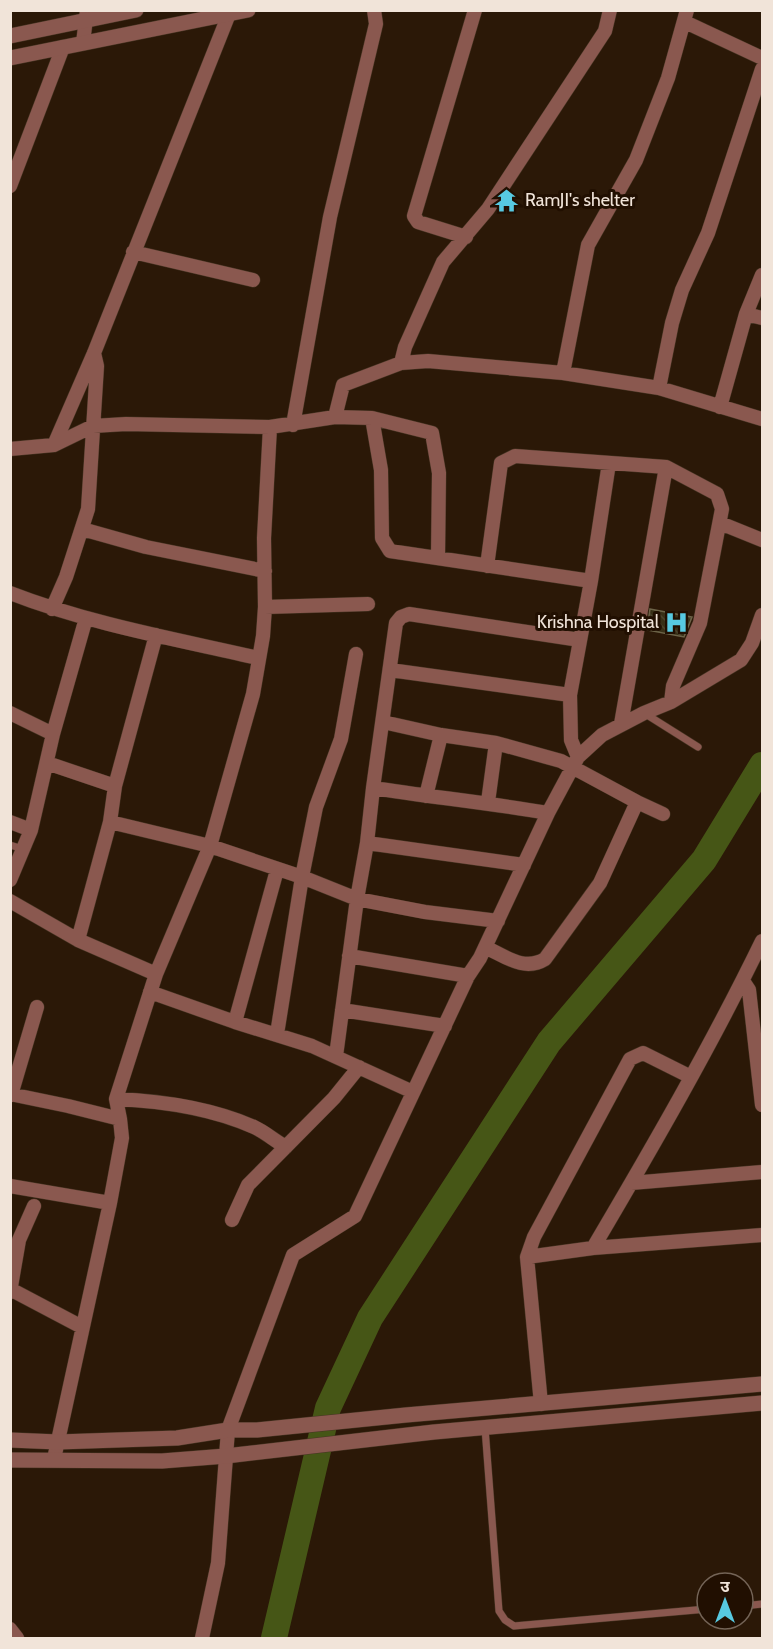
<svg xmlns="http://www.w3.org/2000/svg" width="773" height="1649" font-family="Cabin,'Noto Sans Devanagari',sans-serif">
  <defs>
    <pattern id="building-back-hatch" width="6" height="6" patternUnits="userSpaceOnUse" patternTransform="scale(1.5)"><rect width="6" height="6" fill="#383017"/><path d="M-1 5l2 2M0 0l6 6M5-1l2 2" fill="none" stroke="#4c442d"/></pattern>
  </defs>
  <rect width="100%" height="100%" fill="#2b1807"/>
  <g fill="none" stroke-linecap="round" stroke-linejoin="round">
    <path stroke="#465616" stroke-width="26" d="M274 1638 328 1408 370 1318 549 1042 704 860 762 765"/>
  </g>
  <path fill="url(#building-back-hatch)" stroke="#6c6348" stroke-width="1.5" d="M650 609 692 617 684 637 647 630Z"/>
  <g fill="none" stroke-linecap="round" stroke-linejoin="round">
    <defs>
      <path id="service" d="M644 713 698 747
        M10 845 23 849
        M485 1428 499 1611 505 1620 514 1626 707 1609
        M743 1606 762 1604"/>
      <path id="minor" d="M685 22 762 58
        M83 43 87 10
        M10 186 63 47
        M466 237 418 222 414 216 475 10
        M133 252 253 280
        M746 314 762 318
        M401 363 405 347 443 262 488 209 605 31 610 10
        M563 373 588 245 636 160 668 78 687 10
        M659 388 672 323 682 290 708 233 762 69
        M720 407 746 314 762 275
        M335 417 343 385 401 363 428 361 563 373 659 388 762 419
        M372 418 381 470 382 538 390 551 591 581
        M293 425 330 217 376 24 374 10
        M54 445 94 353 229 14
        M10 449 54 445 93 426 126 424 270 427 335 417 372 418 432 433 439 473 438 558
        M720 523 762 540
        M82 529 146 547 265 571
        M487 566 501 463 515 456 666 467 717 494 722 509 700 623 673 686 671 702
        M10 593C90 624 175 639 258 658
        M265 607 368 604
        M52 609 66 577 88 509 97 366 94 353
        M156 635 115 786 110 822 210 846 302 877 357 899 425 912 498 921
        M390 670 570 695
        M10 713 53 734
        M383 722 441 735 496 743 561 761 637 802 663 814
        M621 724 666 467
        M578 757 571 740 570 695 591 581 609 463
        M47 763 115 786
        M373 788C431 797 490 803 548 813
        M426 796 441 735
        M488 802 496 743
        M10 822 31 830
        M367 843 524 865
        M10 880 31 830 53 734 86 618
        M10 901 78 940 156 974
        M78 940 110 822
        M485 947C505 956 524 972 545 959L600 883 637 802
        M349 956 468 976
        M743 981 749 990 762 1105
        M150 992 235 1022 312 1046 413 1092
        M342 1010 445 1026
        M235 1022 277 870
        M277 1034 302 877 316 807 341 739 356 654
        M336 1056 357 899 367 843 373 788 396 623 401 617 409 614 580 640
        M10 1094 68 1106 120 1119
        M11 1095 37 1007
        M116 1099C162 1101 211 1108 254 1127 265 1132 275 1141 286 1147
        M631 1183 762 1172
        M10 1186 110 1203
        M232 1220 248 1185 334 1098 359 1067
        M593 1248C652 1148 711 1046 762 941
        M527 1257 593 1248 762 1235
        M10 1289 82 1327
        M10 1292 19 1240 34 1206
        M541 1404 527 1257 534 1237 630 1059 643 1053 691 1077
        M54 1459 110 1203 122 1138 120 1119 116 1099 156 974 210 846 253 694 263 636 265 607 264 538 270 427
        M10 1629 17 1638
        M202 1638 218 1563 228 1430 293 1255 355 1216 468 976 480 958 548 813 578 757 602 735 644 713 671 702 741 660 752 643 762 615"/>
      <path id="tertiary" d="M10 36 136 10
        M10 58 248 10
        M10 1440 58 1442 177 1438 228 1430H257L406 1415 762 1384
        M10 1460 162 1461 226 1456 434 1432 762 1403"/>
    </defs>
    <use href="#service" stroke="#473524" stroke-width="8"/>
    <use href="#minor" stroke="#473524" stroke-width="15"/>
    <use href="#tertiary" stroke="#473524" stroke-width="16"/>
    <use href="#service" stroke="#8a584f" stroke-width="7"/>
    <use href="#minor" stroke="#8a584f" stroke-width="14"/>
    <use href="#tertiary" stroke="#8a584f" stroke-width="15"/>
  </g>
  <defs>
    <symbol id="temple-bare" viewBox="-9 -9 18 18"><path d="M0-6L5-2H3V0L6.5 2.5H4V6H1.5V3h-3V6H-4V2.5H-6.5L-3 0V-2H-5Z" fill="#57c9e1" stroke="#210f01" stroke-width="2.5" paint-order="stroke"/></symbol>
    <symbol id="hospital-bare" viewBox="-9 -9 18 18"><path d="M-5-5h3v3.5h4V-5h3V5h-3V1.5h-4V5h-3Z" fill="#57c9e1" stroke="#210f01" stroke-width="2.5" paint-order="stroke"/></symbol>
  </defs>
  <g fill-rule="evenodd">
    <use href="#temple-bare" x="490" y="184" width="33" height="33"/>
    <use href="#hospital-bare" x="660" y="606" width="33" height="33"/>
  </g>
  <g text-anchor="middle" stroke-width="6" stroke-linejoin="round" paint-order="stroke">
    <g font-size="18" fill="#f1e4d9" stroke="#210f01" text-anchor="start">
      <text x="525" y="206">RamJI's shelter</text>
      <text x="659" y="628" text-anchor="end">Krishna Hospital</text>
    </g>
  </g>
  <rect width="773" height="1649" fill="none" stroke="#f1e4d9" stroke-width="24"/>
  <g transform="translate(725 1601)"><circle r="28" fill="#210f01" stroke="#746457" stroke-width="1.5"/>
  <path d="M0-4.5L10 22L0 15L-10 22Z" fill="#57c9e1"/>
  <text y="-9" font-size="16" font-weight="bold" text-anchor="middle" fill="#f1e4d9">उ</text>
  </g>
</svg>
